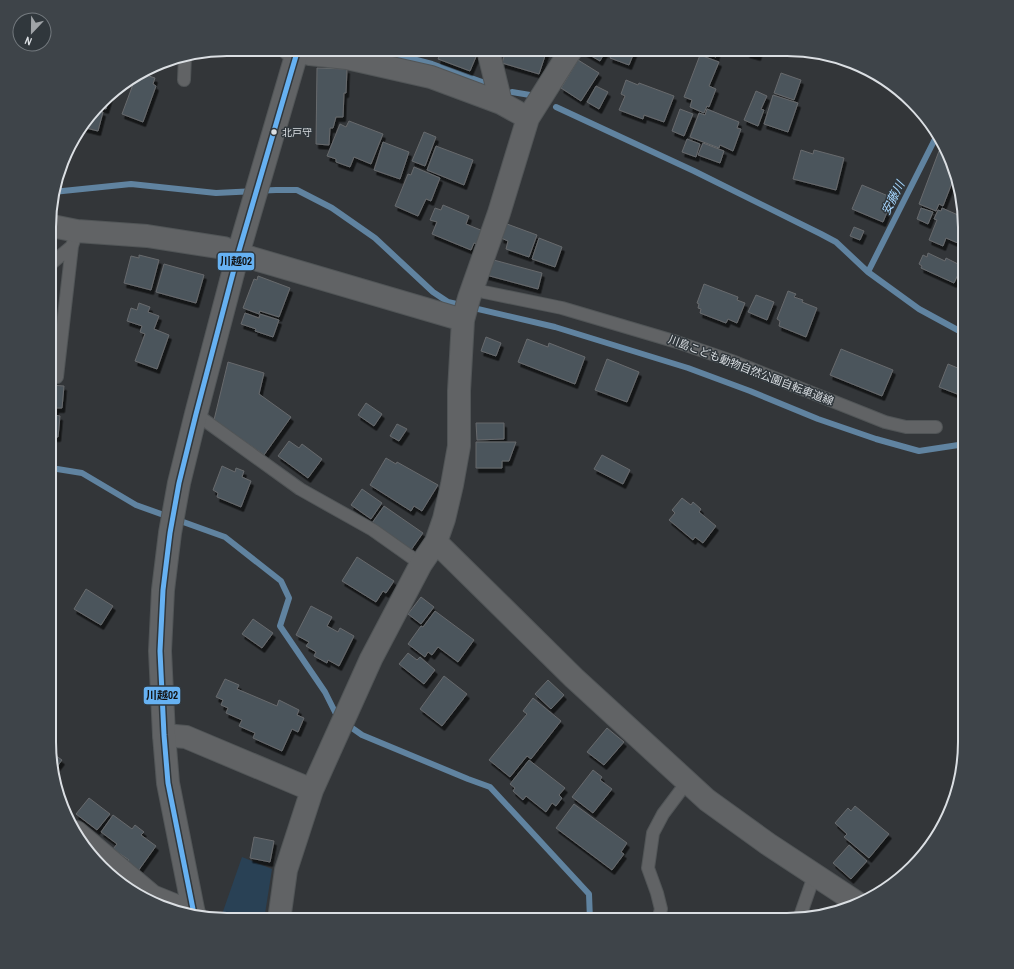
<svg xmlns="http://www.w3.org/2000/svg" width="1014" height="969" font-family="'Archivo Narrow','Noto Sans JP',sans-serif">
  <defs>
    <filter id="shadow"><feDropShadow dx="2.5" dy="4.5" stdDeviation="0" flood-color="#0009"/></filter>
  </defs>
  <rect width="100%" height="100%" fill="#333639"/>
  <path fill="#294155" d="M242 857 272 869 264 920H220Z"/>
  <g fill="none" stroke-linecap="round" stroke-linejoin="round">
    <path stroke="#6083a0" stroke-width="6" d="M374 49 432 64 485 83
      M512 92 530 95
      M556 107 694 171 821 234 836 242 868 272 919 309 965 334
      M53 192 131 184 216 193 276 190H297L332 208 375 238 433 292 448 302 555 327 688 368 750 391 818 419 876 439 919 451 965 444
      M868 272 937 135
      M51 468 82 473 136 505 225 537 281 581 289 598 280 626 325 692 338 718
      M345 723 362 735 468 779 490 787 589 894 590 920"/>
  </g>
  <path fill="#4c545b" stroke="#676a6d" filter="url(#shadow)" d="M442 50H473L478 52 470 71 438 59Z
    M506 50H547L539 74 502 63Z
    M581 50H606L600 61Z
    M613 50H635L629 65 610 58Z
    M698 50H718L716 57 697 51Z
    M748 50H760L758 56 747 53Z
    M700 55 719 62 709 86 716 89 709 107 707 106 704 113 690 107 692 100 684 97Z
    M578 60 599 73 581 101 561 88Z
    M317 68 347 69 346 93H344L343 117H336L333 128H330L329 145 316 144Z
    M781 73 801 80 794 100 774 93Z
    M143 74 155 78 153 84 156 86 143 122 122 114 135 79 139 80 140 76Z
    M626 80 638 85 639 83 674 96 664 122 644 115 643 119 619 110 625 96 621 94Z
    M596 86 608 92 599 109 587 102Z
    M756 91 767 96 761 109 764 110 758 126 744 120Z
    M111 92 106 109 99 107 110 93Z
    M773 95 798 103 788 132 764 124Z
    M680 109 693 114 684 136 672 131Z
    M707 109 739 122 737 128 741 129 733 151 720 145 719 148 690 137 699 113 705 115Z
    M96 110 103 112 98 131 82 127Z
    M349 121 383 134 371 164 354 157 350 167 336 162V159L327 156 340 124 346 127Z
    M424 132 436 137 425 166 412 161Z
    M687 139 700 144 696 157 682 152Z
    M383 142 409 152 400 179 374 170Z
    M703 143 724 151 720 163 698 155Z
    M436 146 473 160 464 185 427 170Z
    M801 150 813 154 814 150 844 158 836 190 793 179Z
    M939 151 949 154 952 159 955 175 943 206 939 204 936 211 919 204Z
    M414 167 440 178 431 201 426 199 418 216 395 206 408 174 411 175Z
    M862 185 893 198 883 222 852 209Z
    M443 205 469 216 466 224 483 231 477 244 474 243 471 250 432 234 437 222 430 220 435 208 441 210Z
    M921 208 933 212 928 224 917 219Z
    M942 208 965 218V246L946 238 943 246 929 240 937 220 934 219 938 210 941 211Z
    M507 224 537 235 529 257 506 249 508 241 501 238Z
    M854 227 864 231 860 240 850 236Z
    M539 238 562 247 555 267 532 259Z
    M928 253 945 261 946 258 962 266 954 283 921 268 922 266 919 264 923 255 927 257Z
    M139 255 159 260 151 290 124 283 131 256 139 258Z
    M490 259 542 273 538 289 486 275Z
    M164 264 204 275 196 303 156 292Z
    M258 276 290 288 279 317 260 311 259 314 243 308 254 279 257 280Z
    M704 284 738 297 737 300 745 303 737 323 728 319 726 323 700 313 701 309 698 308 699 304 697 303Z
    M788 291 796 294 794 297 803 300 802 302 817 308 806 337 779 326 780 321 777 319Z
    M756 295 774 302 767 320 748 312Z
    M139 303 150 307 148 312 159 316 154 329 169 335 157 369 135 361 145 334 140 332 142 326 127 321 131 308 137 310Z
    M245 313 259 318 260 314 279 320 273 337 255 331 256 329 241 324Z
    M486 337 501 343 496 356 481 351Z
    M527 339 548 347 549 343 585 357 575 384 518 362Z
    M841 349 893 370 882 396 830 375Z
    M607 359 639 372 627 402 595 390Z
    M228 362 264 373 259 394 291 417 264 455 214 420Z
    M948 364 965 371V397L939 387Z
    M51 385 64 386 62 408H56L55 415 60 416 58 437H51Z
    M366 403 382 414 374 426 358 415Z
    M476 423H504V439L477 440Z
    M397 424 407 429 399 441 390 436Z
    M289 441 299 448 302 444 322 459 308 478 278 456Z
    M476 442H516L509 461H502V468H476Z
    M602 455 630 470 623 484 594 469Z
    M386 458 396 464 397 462 438 485 422 511 414 506 411 511 370 485Z
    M222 466 235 472 236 468 244 471 242 477 251 481 241 507 217 497 218 493 213 490Z
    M362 489 382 503 371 519 351 505Z
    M682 498 691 505 693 502 701 509 699 512 716 526 703 543 695 537 693 540 669 520 675 513 672 510Z
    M384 506 423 533 411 550 372 523Z
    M357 557 394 581 386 593 383 591 376 602 342 581Z
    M86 589 113 606 101 625 74 609Z
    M421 597 434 607 421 624 408 614Z
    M311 606 332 617 327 626 338 632 340 628 354 636 339 666 328 660 327 663 314 656 316 652 306 646 309 642 296 635Z
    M435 611 474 640 458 662 438 647 432 655 428 652 425 657 408 644 421 626 423 627Z
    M253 619 273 633 262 648 242 634Z
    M408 653 417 660 420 657 435 670 424 684 399 664Z
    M444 676 467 694 442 726 420 709Z
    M225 679 239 685 237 689 277 706 279 700 299 710 297 715 304 718 298 732 292 729 282 751 253 738 255 733 239 726 242 720 226 713 228 708 221 705 223 700 216 697Z
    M548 680 564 695 551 709 535 694Z
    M533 698 561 721 531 759 527 756 510 777 489 760 527 714 523 711Z
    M607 728 624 742 604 765 587 752Z
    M49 751 62 760 53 772 49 753Z
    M529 760 565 788 559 795 562 798 556 806 552 803 546 812 526 796 523 800 513 791 515 788 510 784Z
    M593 770 602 777 600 780 612 789 593 813 572 797Z
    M89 798 110 814 97 830 76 814Z
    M574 804 627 843 621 852 624 854 612 870 556 828Z
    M855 806 889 834 869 858 844 837 847 834 835 823 848 808 851 811Z
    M113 815 132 829 135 825 144 832 141 835 156 846 138 871 127 863 129 860 113 849 117 844 101 832Z
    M254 837 274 841 270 862 250 858Z
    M849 845 867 861 851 879 833 863Z"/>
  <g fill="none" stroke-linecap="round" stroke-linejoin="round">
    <defs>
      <path id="service" d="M184 80 185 56
        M52 263 72 246
        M472 287 484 292 562 308 677 342 732 361 885 422 906 427H936
        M57 377 72 246 77 231
        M196 414 300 489 373 530 421 564
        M799 919 814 876
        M658 920 661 909 657 893 648 868 653 833 663 814 687 782"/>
      <path id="minor" d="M289 49 310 54 347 58 431 77 501 103 528 118
        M488 50 501 103
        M238 254 463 320
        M436 542 574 678 707 800 768 844 859 904
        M164 735 186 737 312 790
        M76 832 152 896 194 913
        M279 920 286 870 312 790 371 659 421 564 436 542 444 519 452 485 459 446V391L463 320 469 298 499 213 528 118 571 50"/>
      <path id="tertiary" d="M52 226 77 231 147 236 224 248 238 254
        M194 914 168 783 164 735 160 651 163 590 170 533 179 483 196 414 238 254 298 49"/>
    </defs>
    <use href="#service" stroke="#515557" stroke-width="14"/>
    <use href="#minor" stroke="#515557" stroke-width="24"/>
    <use href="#tertiary" stroke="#515557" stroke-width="24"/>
    <use href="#service" stroke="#616365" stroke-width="12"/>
    <use href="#minor" stroke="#616365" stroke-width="22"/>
    <use href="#tertiary" stroke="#616365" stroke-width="22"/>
    <defs>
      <path id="bus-1" d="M194 914 168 783 164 735 160 651 163 590 170 533 179 483 196 414 238 254 298 49"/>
    </defs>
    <use href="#bus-1" stroke="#30373c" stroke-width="8"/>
    <use href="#bus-1" stroke="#66b1f2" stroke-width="5"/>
  </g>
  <circle fill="#dbdfe3" stroke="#30373c" stroke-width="1.5" cx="274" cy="132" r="3.5"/>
  <g text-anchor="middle" stroke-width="3" stroke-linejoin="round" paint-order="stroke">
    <g font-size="10" fill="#dbdfe3" stroke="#30373c" text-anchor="start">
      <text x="282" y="136">北戸守</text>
    </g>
    <g font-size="11" fill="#dbdfe3" stroke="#30373c">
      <text transform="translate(751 370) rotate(21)" y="4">川島こども動物自然公園自転車道線</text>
    </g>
    <g font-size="12" font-style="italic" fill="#a7d7ff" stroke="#30373c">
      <text transform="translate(893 198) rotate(-63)" y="4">安藤川</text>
    </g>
  </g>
  <path d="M0 0H1014V969H0ZM227 56H787A171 171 0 0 1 958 227V742A171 171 0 0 1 787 913H227A171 171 0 0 1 56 742V227A171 171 0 0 1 227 56Z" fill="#3e4449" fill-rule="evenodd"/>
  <path fill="none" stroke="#dbdfe3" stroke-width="2" d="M227 56H787A171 171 0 0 1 958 227V742A171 171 0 0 1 787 913H227A171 171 0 0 1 56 742V227A171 171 0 0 1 227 56Z"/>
  <g stroke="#30373c" stroke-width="1.5">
    <rect x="217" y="252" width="38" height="19" rx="4" fill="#66b1f2"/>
    <rect x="143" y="686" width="38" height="19" rx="4" fill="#66b1f2"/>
  </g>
  <g font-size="11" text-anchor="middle" font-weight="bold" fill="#111">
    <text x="236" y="265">川越02</text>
    <text x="162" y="699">川越02</text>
  </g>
  <g transform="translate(32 32) rotate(202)"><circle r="19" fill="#30373c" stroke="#747a7f"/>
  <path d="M0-3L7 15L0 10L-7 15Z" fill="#a0a4a8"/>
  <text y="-6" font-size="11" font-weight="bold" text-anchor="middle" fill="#dbdfe3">N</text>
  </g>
</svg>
